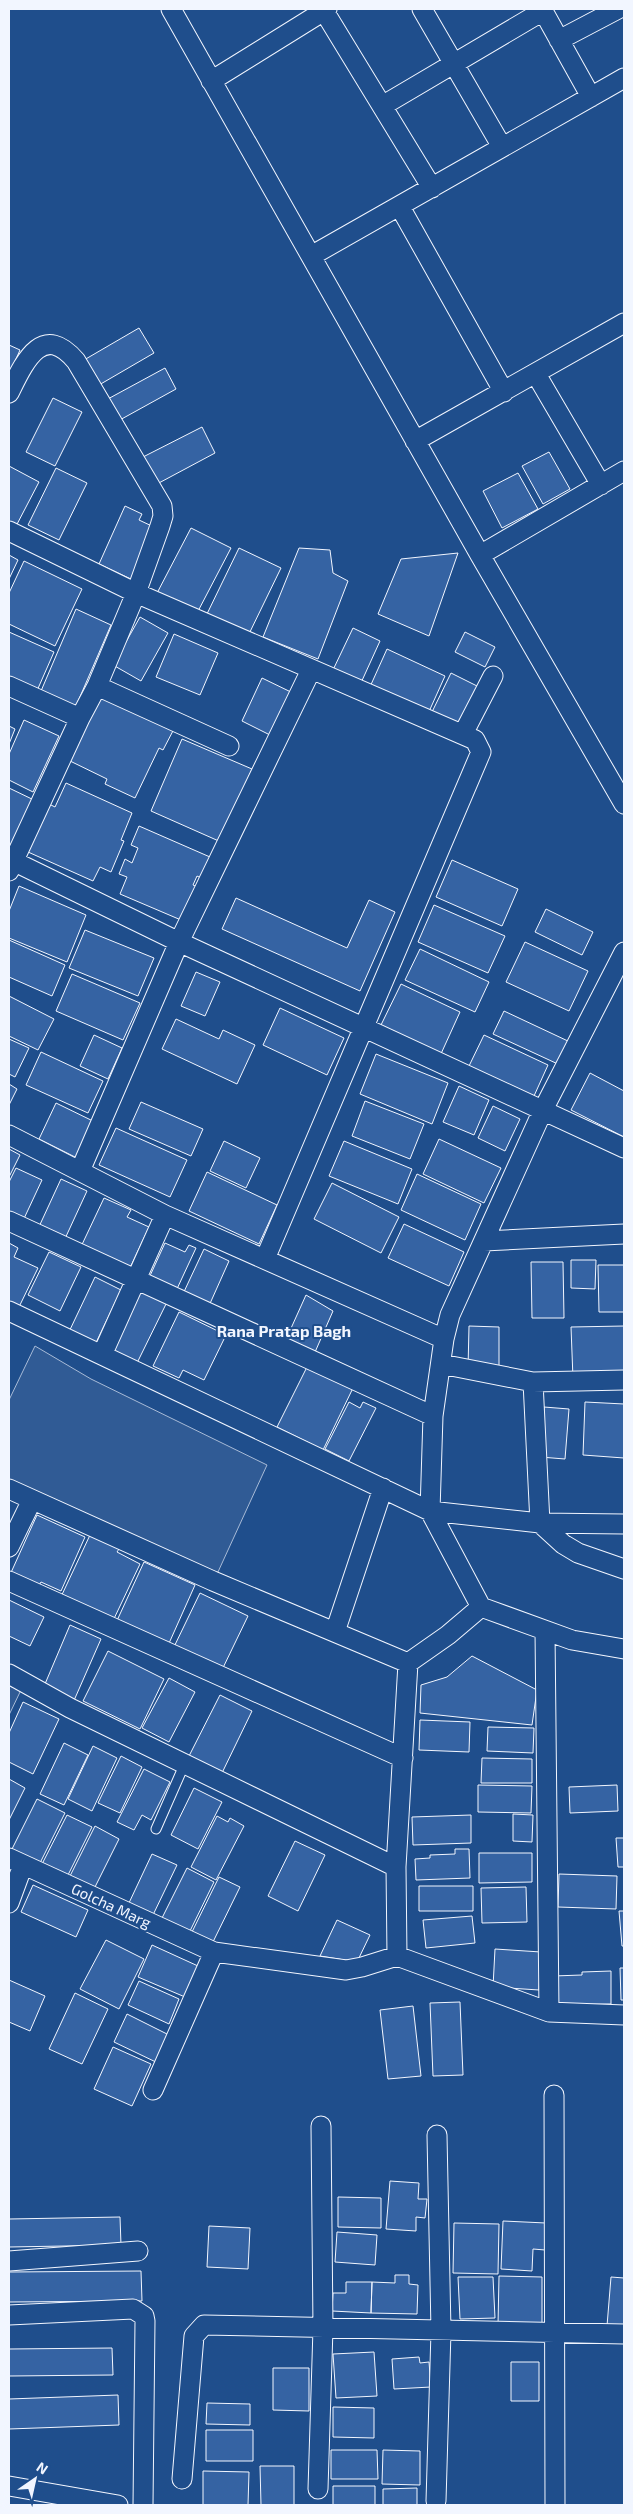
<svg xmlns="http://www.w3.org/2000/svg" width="633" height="2514" font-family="'Exo 2',sans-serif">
  <rect width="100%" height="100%" fill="#1f4e8c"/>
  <path fill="#305b95" stroke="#a8bbd7" d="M35 1346 91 1379 267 1465 212 1585 9 1496V1400Z
    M9 1686 21 1690 9 1715Z"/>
  <path fill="#3563a3" stroke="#f2f6ff" d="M139 328 154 353 99 385 84 360Z
    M9 345 20 350 9 375Z
    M165 368 176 389 118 421 106 400Z
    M53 398 82 412 55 466 26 452Z
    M202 427 215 453 157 484 143 457Z
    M549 452 570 489 543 504 522 466Z
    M9 466 39 482 14 530 9 528Z
    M56 468 87 483 59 540 28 525Z
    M518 473 538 509 502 528 483 491Z
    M125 506 142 514 139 520 156 528 133 580 99 564Z
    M191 528 231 548 196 615 156 595Z
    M239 548 281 568 247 638 205 618Z
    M299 548 330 550 333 573 348 581 318 659 263 637Z
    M458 553 429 636 378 614 401 559Z
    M9 555 18 560 9 579Z
    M24 561 82 589 55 646 9 624V593Z
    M76 609 111 625 76 706 41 691Z
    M140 617 168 633 141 681 113 665Z
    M353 628 380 641 360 685 332 672Z
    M9 632 54 652 36 693 9 681Z
    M465 632 495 647 485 667 455 652Z
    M174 634 218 653 200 695 156 677Z
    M387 649 445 676 427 716 369 689Z
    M451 673 479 687 459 728 431 714Z
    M262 678 295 694 274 737 242 721Z
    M102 692 175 727 163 750 159 748 135 798 105 784 107 779 68 760Z
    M24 720 59 736 33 792 9 780V754Z
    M9 726 15 729 9 744Z
    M182 739 252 769 221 842 151 811Z
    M66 783 132 813 121 840 124 841 111 872 100 867 93 881 28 852 49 804 55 807Z
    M9 788 36 801 13 849 9 847Z
    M139 826 210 857 201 878 197 876 193 885 202 889 181 920 120 894 127 877 119 874 125 859 132 863 138 848 131 845Z
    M452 860 518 889 502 926 436 897Z
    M19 886 86 915 67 962 9 938V911Z
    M236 898 347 948 369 900 395 912 360 991 222 929Z
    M434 905 505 936 488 973 418 942Z
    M546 909 593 932 582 955 535 932Z
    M85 930 154 958 138 996 69 968Z
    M9 940 65 965 52 996 9 977Z
    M525 942 588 971 569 1011 506 982Z
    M420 949 489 982 475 1012 405 980Z
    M196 972 220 982 205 1016 181 1006Z
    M72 974 140 1003 123 1040 56 1011Z
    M401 984 460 1012 440 1056 380 1027Z
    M9 996 54 1019 38 1050 9 1036Z
    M280 1008 344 1038 327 1075 263 1045Z
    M504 1011 570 1042 560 1065 493 1034Z
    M176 1019 219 1039 223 1030 255 1045 237 1084 162 1049Z
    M94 1035 122 1048 108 1079 80 1066Z
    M484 1035 548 1065 534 1096 469 1066Z
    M9 1039 29 1048 15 1077 9 1074Z
    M41 1052 103 1081 88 1113 26 1085Z
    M376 1054 448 1083 432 1124 360 1094Z
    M590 1073 624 1091V1137L571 1110Z
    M9 1084 17 1089 9 1105Z
    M459 1086 489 1100 474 1135 443 1122Z
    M365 1101 424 1124 410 1159 352 1136Z
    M141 1102 203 1129 191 1156 129 1129Z
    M56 1103 97 1123 79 1159 39 1139Z
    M493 1106 520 1119 505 1151 478 1138Z
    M116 1128 187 1160 170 1197 99 1165Z
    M439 1139 501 1168 484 1203 423 1174Z
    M224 1141 260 1158 246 1188 210 1171Z
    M344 1141 412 1169 398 1204 329 1176Z
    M9 1149 20 1155 9 1177Z
    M16 1168 42 1180 21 1225 9 1219V1182Z
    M207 1172 277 1205 259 1244 189 1211Z
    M417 1174 481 1204 465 1240 401 1210Z
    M61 1179 87 1191 63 1243 37 1231Z
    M332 1183 399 1217 381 1253 314 1219Z
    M104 1198 131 1210 127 1217 149 1227 129 1270 78 1253Z
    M404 1224 464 1252 449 1286 388 1258Z
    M9 1243 18 1248 14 1257 38 1268 18 1309 9 1305Z
    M165 1243 185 1252 189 1245 196 1248 176 1291 149 1278Z
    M204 1249 229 1261 208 1308 182 1296Z
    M49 1252 81 1267 60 1311 28 1295Z
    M571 1260H596L595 1289 571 1288Z
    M531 1262H563L564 1318H532Z
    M598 1265H624V1312H599Z
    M95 1277 121 1290 93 1349 67 1336Z
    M142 1287 168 1300 137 1363 110 1349Z
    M306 1295 333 1311 312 1359 283 1346Z
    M179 1312 226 1335 204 1380 183 1370 179 1378 153 1366Z
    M469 1326 499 1327V1369H468Z
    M624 1326V1377L573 1379 571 1327Z
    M308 1365 353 1388 323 1450 277 1427Z
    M349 1402 360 1408 363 1402 376 1408 349 1461 325 1449Z
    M585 1402 624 1404V1458L583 1455Z
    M544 1407 569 1409 565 1459 540 1457Z
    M37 1515 85 1537 61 1591 41 1582 37 1589 9 1577Z
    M90 1535 119 1549 117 1552 140 1564 111 1625 59 1601Z
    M144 1562 195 1585 166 1650 114 1627Z
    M200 1593 248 1616 220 1674 172 1651Z
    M9 1600 44 1617 30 1646 9 1636Z
    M70 1625 101 1639 72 1705 42 1691Z
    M108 1651 164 1679 140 1729 83 1701Z
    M472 1656 537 1690 532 1725 420 1713 421 1685 447 1677Z
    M169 1678 195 1692 169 1742 142 1728Z
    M220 1695 252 1711 221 1775 188 1758Z
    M23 1702 59 1719 33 1774 9 1762V1733Z
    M420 1720 470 1722 469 1752 419 1750Z
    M488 1727 534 1728 533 1753 487 1751Z
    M64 1743 88 1755 64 1805 40 1794Z
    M93 1746 117 1758 92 1811 68 1799Z
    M121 1756 142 1767 120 1813 98 1803Z
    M482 1758 532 1759V1783H481Z
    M144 1769 170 1782 151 1820 142 1815 134 1830 117 1822Z
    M9 1779 25 1788 9 1820Z
    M478 1785 532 1786 531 1813 478 1812Z
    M617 1785 618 1811 570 1813 569 1787Z
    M194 1788 222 1802 198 1849 171 1835Z
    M37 1799 65 1813 39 1865 11 1851Z
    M513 1814 533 1815 532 1842 513 1841Z
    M67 1815 92 1827 67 1877 42 1864Z
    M471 1815V1843L413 1845 412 1817Z
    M217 1816 228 1822 230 1818 244 1826 216 1880 191 1867Z
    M95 1826 119 1839 93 1891 69 1878Z
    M616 1838H624V1867H618Z
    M295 1841 325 1855 298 1911 268 1896Z
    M455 1849H469L470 1878 416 1880 415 1859 430 1858V1855L455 1854Z
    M479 1853H532V1882L479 1883Z
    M152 1854 177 1865 152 1917 128 1905Z
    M187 1868 214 1882 190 1931 162 1918Z
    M559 1874 617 1876 616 1909 558 1907Z
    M219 1877 240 1887 210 1948 189 1938Z
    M33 1885 88 1910 76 1937 21 1912Z
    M419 1886H473V1911H419Z
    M526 1887 527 1922 482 1923 481 1888Z
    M619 1911H624V1946H622Z
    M472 1916 475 1943 426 1948 423 1920Z
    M337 1920 370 1935 357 1962 320 1956Z
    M106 1940 144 1959 119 2009 80 1989Z
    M152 1945 198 1966 185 1997 138 1977Z
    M495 1949 541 1952 539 1990 493 1987Z
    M620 1968H624V2000H621Z
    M611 1971V2004L554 2005 553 1976 582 1975V1972Z
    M9 1980 45 1996 30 2031 9 2022Z
    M139 1981 179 1999 169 2024 128 2005Z
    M75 1993 108 2009 82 2064 49 2049Z
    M460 2002 463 2075 433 2076 430 2003Z
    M413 2006 421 2076 388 2079 380 2010Z
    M127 2014 173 2037 160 2064 114 2042Z
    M113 2047 151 2064 132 2106 94 2089Z
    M390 2181 419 2183 418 2199H427L425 2218 416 2217V2231L386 2229Z
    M338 2197 381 2198V2228L338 2227Z
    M120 2217 121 2245 9 2247V2219Z
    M503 2221 546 2223 545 2250 533 2249 532 2271 501 2269Z
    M454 2223 499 2224 498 2274 453 2273Z
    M209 2226 250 2228 248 2269 207 2267Z
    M337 2232 377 2235 375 2265 335 2262Z
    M141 2271 142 2301 9 2302V2272Z
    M395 2275H409V2284L418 2285 417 2314 371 2313 372 2282 395 2283Z
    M499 2276 542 2277V2325H498Z
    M458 2277H493L495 2318 460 2319Z
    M611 2277 624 2278V2328L607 2326Z
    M346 2282H372L371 2313 332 2311 333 2293H346Z
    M112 2348 113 2375 9 2376V2349Z
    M374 2352 377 2396 336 2398 333 2354Z
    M419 2357 420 2363 429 2362 431 2387 394 2389 392 2359Z
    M511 2362H539V2401H511Z
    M273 2368H309V2411L273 2410Z
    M118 2395 119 2425 9 2429V2399Z
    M207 2403 250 2404V2425L206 2424Z
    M333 2407 374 2408V2438L333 2437Z
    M206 2430H253V2461H206Z
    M331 2450H377L378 2479H331Z
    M383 2450 420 2451V2485L382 2484Z
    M260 2466H294V2505H261Z
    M203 2471 249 2472 248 2505H203Z
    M333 2486H375V2505H333Z
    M417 2488V2505H383V2489Z"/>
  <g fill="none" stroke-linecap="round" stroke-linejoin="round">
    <defs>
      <path id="lane" d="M156 1829 185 1763"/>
      <path id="street" d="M171 9 480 555 624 804
        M422 9 502 147
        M542 9 591 97
        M324 11 432 188
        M559 40 618 9
        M211 81 327 9
        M382 106 543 11
        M400 207 504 392
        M311 256 624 78
        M536 374 601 485
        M9 393C24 363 42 321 76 361L162 506 163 516 160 526 136 593 475 740 481 752 265 1259
        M415 441 624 323
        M9 531 136 593 97 686 80 718 9 686
        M480 555 624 471
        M97 686 229 746
        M463 734 493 676
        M9 859 179 942 624 1148
        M9 871 80 718
        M624 952 543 1110 450 1315 444 1339 433 1416 430 1511 481 1607 572 1640 624 1649
        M9 1135 165 1215 444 1339
        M80 1171 179 942 311 670
        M9 1221 433 1416
        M484 1241 624 1234
        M9 1311 430 1511 540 1523 624 1524
        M102 1355 165 1215
        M441 1364 533 1382 624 1380
        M533 1382 540 1523 563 1544 578 1553 624 1569
        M9 1489 213 1581 408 1663 448 1635 481 1607
        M9 1547 32 1500
        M9 1581 403 1758
        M335 1632 383 1488
        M9 1674 70 1708 396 1867
        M9 1858 214 1952 346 1970 362 1967 397 1956 549 2012 545 1631
        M9 1903 23 1865
        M397 1956 396 1867 408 1663
        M549 2012 624 2015
        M153 2090 214 1952
        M554 2095 555 2505
        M9 2261 138 2251
        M9 2315 133 2309 144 2316 145 2321 143 2505
        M182 2479 194 2336 204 2325 624 2334
        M9 2486 118 2505
        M318 2489 323 2328 321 2126
        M436 2501 441 2331 437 2135"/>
    </defs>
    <use href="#lane" stroke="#f2f6ff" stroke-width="11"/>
    <use href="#street" stroke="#f2f6ff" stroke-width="21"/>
    <use href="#lane" stroke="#1f4e8c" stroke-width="9"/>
    <use href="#street" stroke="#1f4e8c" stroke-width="19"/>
  </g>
  <g text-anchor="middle" stroke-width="4" stroke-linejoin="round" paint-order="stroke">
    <g font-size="15" fill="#f2f6ff" stroke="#1f4e8c">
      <text transform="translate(111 1906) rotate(25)" y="5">Golcha Marg</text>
    </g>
    <g font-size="16" font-weight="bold" fill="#f2f6ff" stroke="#1f4e8c">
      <text x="284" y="1337">Rana Pratap Bagh</text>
    </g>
  </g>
  <rect width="633" height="2514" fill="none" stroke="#f2f6ff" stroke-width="20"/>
  <g transform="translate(35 2479) rotate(34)" stroke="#1f4e8c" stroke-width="4" paint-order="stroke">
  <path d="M0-4L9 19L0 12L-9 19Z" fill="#f2f6ff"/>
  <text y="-8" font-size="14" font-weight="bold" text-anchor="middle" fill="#f2f6ff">N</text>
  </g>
</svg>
